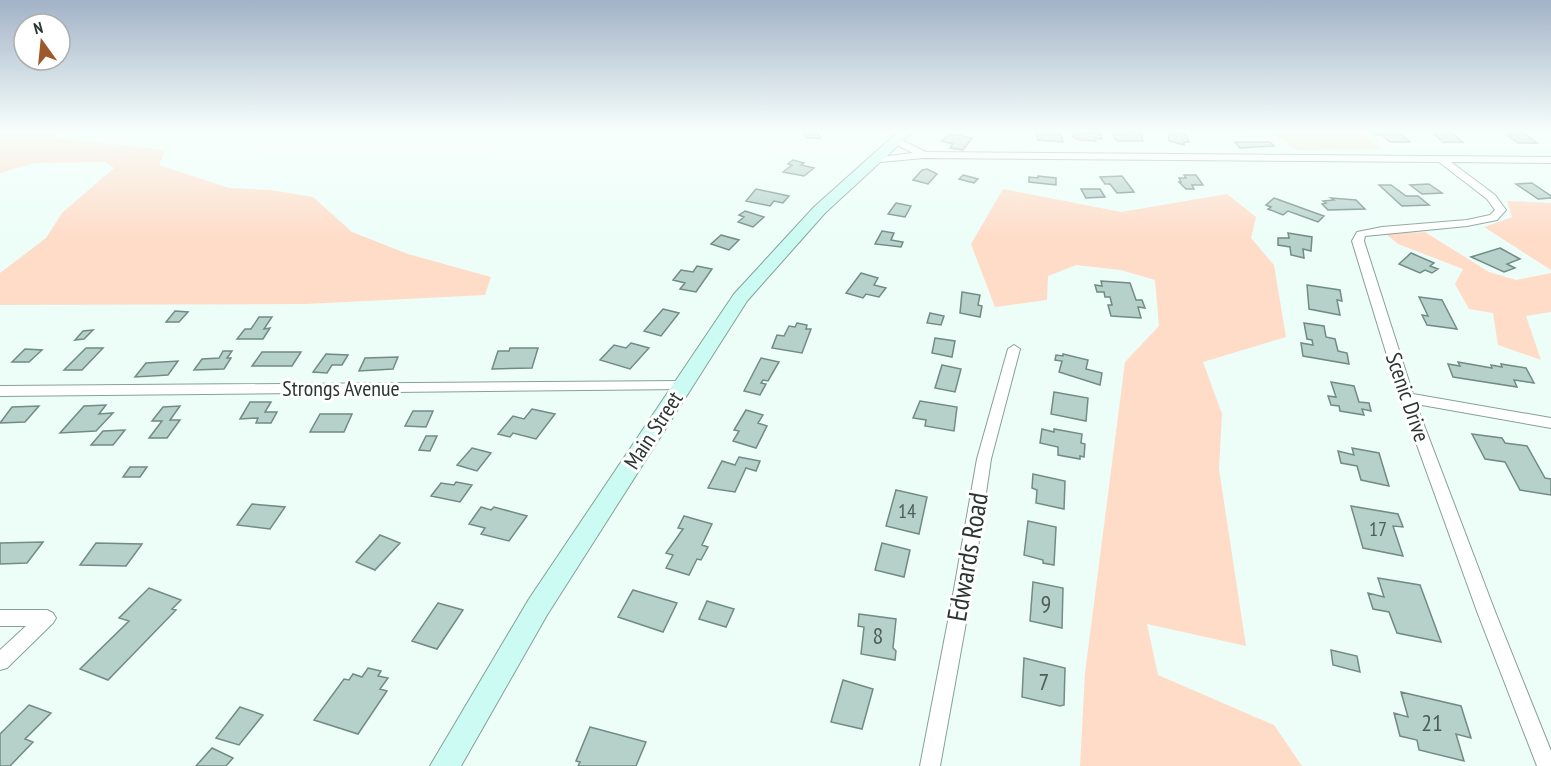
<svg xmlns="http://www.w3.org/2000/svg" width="1551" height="766" font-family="'PT Sans Narrow',sans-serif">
  <rect width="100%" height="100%" fill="#edfef9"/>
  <path fill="#ffdcc8" d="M0 131H61L54 138 165 150 159 165 229 188 271 190 313 197 352 232 408 254 491 277 485 295 306 304 0 305V273L46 238 62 213 114 168 105 162 34 163 0 173Z
    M1238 131H1357L1383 149 1296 150 1278 136 1249 135Z
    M1003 189 1121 212 1227 194 1256 217 1251 238 1274 265 1286 337 1203 362 1222 414 1219 469 1246 646 1147 624 1158 675 1274 725 1302 766H1080L1085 673 1125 362 1159 326 1155 280 1121 270 1076 265 1048 276 1047 300 995 307 971 244Z
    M1507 201 1551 203V270L1484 227 1512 217Z
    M1425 232 1489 272 1516 280 1551 273V312L1526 316 1541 360 1498 345 1493 313 1469 309 1455 284 1463 269 1398 244 1386 234Z"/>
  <path fill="#b6d1ca" stroke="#728b84" stroke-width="1.5" d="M804 131H818L820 138H806Z
    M1040 131H1052L1053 134 1061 135 1063 142 1038 140 1036 133H1041Z
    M1113 131 1141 133 1143 141H1118L1114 138Z
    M1371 131H1397L1410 142H1390L1382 135H1376Z
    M1439 131H1448L1463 142H1443L1432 132H1441Z
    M1508 131H1520L1537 143H1518L1507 135H1513Z
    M1072 132 1101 133 1102 139 1095 138 1096 141 1080 140 1073 137Z
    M1168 132 1185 134 1189 142H1184V145L1169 141Z
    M948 135H958L972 138 963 150 950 148 953 144 942 141Z
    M1235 142H1270L1274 146 1240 148Z
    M793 160 804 163 801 165 814 168 804 176 783 172 792 165 788 164Z
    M927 169 937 174 928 184 913 180 922 170Z
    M963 175 978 179 974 183 959 179Z
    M1184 175H1196L1203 185H1192L1194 189H1186L1179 182H1181L1179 178H1186Z
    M1038 176 1056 178V185L1029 182V177L1038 178Z
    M1122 176 1134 192 1117 193 1110 184H1105L1100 177Z
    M1532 183 1551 196V198L1538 199 1516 184Z
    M1429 184 1442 193 1422 194 1410 185Z
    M1379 185H1391L1406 196H1418L1429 205 1402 206Z
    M756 189 789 196 783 203 774 201 770 206 746 201Z
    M1081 189H1100L1105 197 1086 198Z
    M1274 198 1324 216 1318 222 1288 211 1283 215 1268 209 1271 207 1266 205Z
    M1331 198 1356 200 1365 209 1328 210 1322 204 1326 203 1323 201 1334 200Z
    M896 203 911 206 905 217 888 214Z
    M745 211 764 217 753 227 738 222 744 217 739 215Z
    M882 231 894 233 891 240 903 242 901 247 875 244Z
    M1288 233 1312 237 1311 251 1303 249 1304 258 1291 255 1290 247 1278 245V238H1289Z
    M721 235 739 240 729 250 711 244Z
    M1500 248 1520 259 1507 264 1515 268 1504 272 1471 257Z
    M1411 253 1434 263 1430 266 1438 269 1432 273 1425 270 1420 273 1399 264Z
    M697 266 712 269 696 292 680 289 685 283 673 280 681 270 693 272Z
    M861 273 878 278 874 285 886 288 879 297 866 294 863 298 846 293Z
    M1101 281 1130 283 1136 300H1142L1145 308 1138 307 1141 318 1111 316 1108 305H1112L1110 297H1105L1104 292H1097L1095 285 1102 286Z
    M1307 285 1340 290 1342 301 1337 300 1340 315 1309 309Z
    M962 292 980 295 978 305 982 306 980 317 960 313Z
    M1419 297 1442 300 1457 329 1427 325 1422 315 1428 316Z
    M663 309 679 313 661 336 644 331Z
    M175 311 188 312 179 322H166Z
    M930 313 944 316 941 325 927 323Z
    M259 317H272L264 329 270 328 263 339H237L245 329H251Z
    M797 323 807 325 806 329H811L802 353 772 348 777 335 784 336 789 326 795 327Z
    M1304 323 1324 326 1326 337 1335 339 1338 351 1347 353 1349 364 1303 356 1301 343 1313 345 1312 340 1307 339Z
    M93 330 84 339 75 340 83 331Z
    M935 338 955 341 952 357 932 353Z
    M631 343 649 348 630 369 600 360 614 345 626 348Z
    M86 348H103L82 370H64Z
    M510 348H538L532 368 492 369 498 351H509Z
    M25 349 42 350 29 362H12Z
    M223 351H232L227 358H231L224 369 194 370 202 359 219 358Z
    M262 352H301L292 366H252Z
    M326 354 348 355 342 365H332L327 373 313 372Z
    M1063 354 1088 360 1086 369 1102 373 1100 385 1059 372 1062 361 1055 360 1056 355 1063 356Z
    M398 357 393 369 359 371 365 358Z
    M761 358 779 362 768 381 763 380 761 383 766 384 760 395 744 391Z
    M178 361 168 375 135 377 146 363Z
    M1458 362 1492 368 1491 365 1502 367 1501 364 1526 368 1534 383 1514 380 1517 387 1453 377 1448 364 1460 366Z
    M942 365 961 369 955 392 935 388Z
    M1331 382 1354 386 1359 402 1369 403 1371 411 1362 409 1364 415 1340 411 1339 406 1331 405 1328 396 1336 397Z
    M1054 392 1088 398 1086 421 1051 414Z
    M920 401 957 407 954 431 925 426 926 420 913 418Z
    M250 402H271L265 412H277L271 423H256L258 418 240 419Z
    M106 405 99 414 113 413 96 431 60 433 84 406Z
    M39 406 25 422 0 423 12 407Z
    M180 406 170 420H180L167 438H149L162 421H152L163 407Z
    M532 409 555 414 536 439 513 433 510 437 498 434 513 416 524 419Z
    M746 410 763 415 758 423 767 426 756 448 733 441 739 431 734 430Z
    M413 411H433L426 427 405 426Z
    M320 414H352L344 432H310Z
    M1042 429 1054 432V429L1082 434 1081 443 1085 444 1084 457 1080 456V459L1058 455V447L1040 443Z
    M125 430 113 445H91L103 431Z
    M1472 434 1502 438 1505 443 1527 446 1545 478 1551 479V495L1520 490 1505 462 1485 459Z
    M426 436H437L430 451 419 450Z
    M472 448 491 453 477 471 457 465Z
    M1352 448 1379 453 1389 486 1361 480 1357 466 1341 463 1338 451 1354 455Z
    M739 457 760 461 756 471 746 468 735 492 708 488 722 461 735 465Z
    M130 467H147L140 477H123Z
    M1033 474 1065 481 1064 509 1036 503 1037 490 1032 488Z
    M456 482 472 485 460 502 431 496 441 483 454 485Z
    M896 490 927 497 919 534 886 526Z
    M252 504 285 507 270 529 237 525Z
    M1351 506 1398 514 1403 527 1393 526 1403 556 1363 548Z
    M481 507 491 510 494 507 527 516 509 541 481 534 485 528 469 524Z
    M684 516 712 524 702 545 708 547 701 560 697 559 689 575 666 568 673 555 666 553 683 529 678 528Z
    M1028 521 1056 527 1054 565 1043 563V560L1024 555Z
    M380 535 400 543 375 570 356 562Z
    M43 542 27 563 0 564V543Z
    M96 543 142 544 126 566 80 565Z
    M882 543 910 550 904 577 875 570Z
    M1378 578 1420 585 1441 642 1397 633 1389 612 1373 609 1368 593 1384 597Z
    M1033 582 1063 588 1062 628 1030 621Z
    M149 588 181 600 172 609 176 610 108 680 80 669 129 621 119 618Z
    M633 590 677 603 663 632 618 617Z
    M707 601 734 609 726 627 699 619Z
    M438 603 463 610 437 649 412 641Z
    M859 614 896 619 893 648 896 651 895 660 861 654 864 627 858 626Z
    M1331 650 1357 656 1360 672 1333 665Z
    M1024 658 1065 668 1064 705 1060 706 1022 697Z
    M368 668 381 671 378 676 388 678 380 689 387 691 358 734 314 720 344 679 349 680 353 674 362 677Z
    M843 680 873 689 862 729 831 722Z
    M1401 692 1461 706 1471 738 1456 734 1464 761 1419 750 1417 740 1400 736 1394 713 1408 717Z
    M29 705 51 713 25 739 33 742 10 766H0V734Z
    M240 707 263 715 239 745 216 738Z
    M590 727 646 742 636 766H578L580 762 576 761Z
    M212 748 233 758 226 766H196Z"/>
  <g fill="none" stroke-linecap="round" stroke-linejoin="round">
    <defs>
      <path id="street" d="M893 139H899L926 152 1551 157V163L1451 162 1495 195 1506 210 1497 220 1467 226 1365 236 1364 241 1413 394 1551 418V428L1416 404 1496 614 1551 751V766H1537L1478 614 1400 398 1352 241 1357 232 1382 227 1467 220 1490 215 1495 210 1487 199 1439 162 924 158 869 163V159L872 158 913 153 893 143Z
        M1014 345 1020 349 991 459 971 595 940 766H920L953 595 977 459 1008 349Z
        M681 381 686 383 688 386 686 389 0 396V386Z
        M0 610H47L53 613 56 618 53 623 7 668 0 670V650L26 626H0Z"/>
      <path id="secondary" d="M899 131H914L825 213 747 301 547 615 461 766H430L529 599 734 294 814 207Z"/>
    </defs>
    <use href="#street" stroke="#87a099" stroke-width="2"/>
    <use href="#secondary" stroke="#87a099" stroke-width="2"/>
    <use href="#street" fill="#fff" fill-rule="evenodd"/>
    <use href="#secondary" fill="#cbfbf2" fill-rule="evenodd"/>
  </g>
  <linearGradient id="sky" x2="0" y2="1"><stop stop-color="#a2b2c7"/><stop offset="0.55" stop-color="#f7fffc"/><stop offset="1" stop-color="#f7fffc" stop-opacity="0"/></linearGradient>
  <rect width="1551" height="238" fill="url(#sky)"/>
  <g text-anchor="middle" stroke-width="6" stroke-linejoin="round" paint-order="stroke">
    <g font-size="20" fill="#4e5d59">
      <text x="907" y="518">14</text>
      <text x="1378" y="536">17</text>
    </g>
    <g font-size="22" fill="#2b3633" stroke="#fff">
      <text x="341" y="396">Strongs Avenue</text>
      <text transform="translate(1408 397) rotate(71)" y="8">Scenic Drive</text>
      <text transform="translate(653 430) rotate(-57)" y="8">Main Street</text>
    </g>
    <g font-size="24" fill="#4e5d59">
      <text x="1046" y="612">9</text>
      <text x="878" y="644">8</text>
      <text x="1044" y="690">7</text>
      <text x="1432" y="731">21</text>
    </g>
    <g font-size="27" fill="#2b3633" stroke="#fff">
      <text transform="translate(968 557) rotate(-80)" y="9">Edwards Road</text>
    </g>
  </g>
  <g transform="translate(42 42) rotate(345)"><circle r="28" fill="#ffffff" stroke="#aaafad" stroke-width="1.5"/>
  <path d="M0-4.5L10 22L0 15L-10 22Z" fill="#9d582c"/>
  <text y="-9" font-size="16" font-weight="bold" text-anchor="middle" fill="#2b3633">N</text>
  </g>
</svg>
